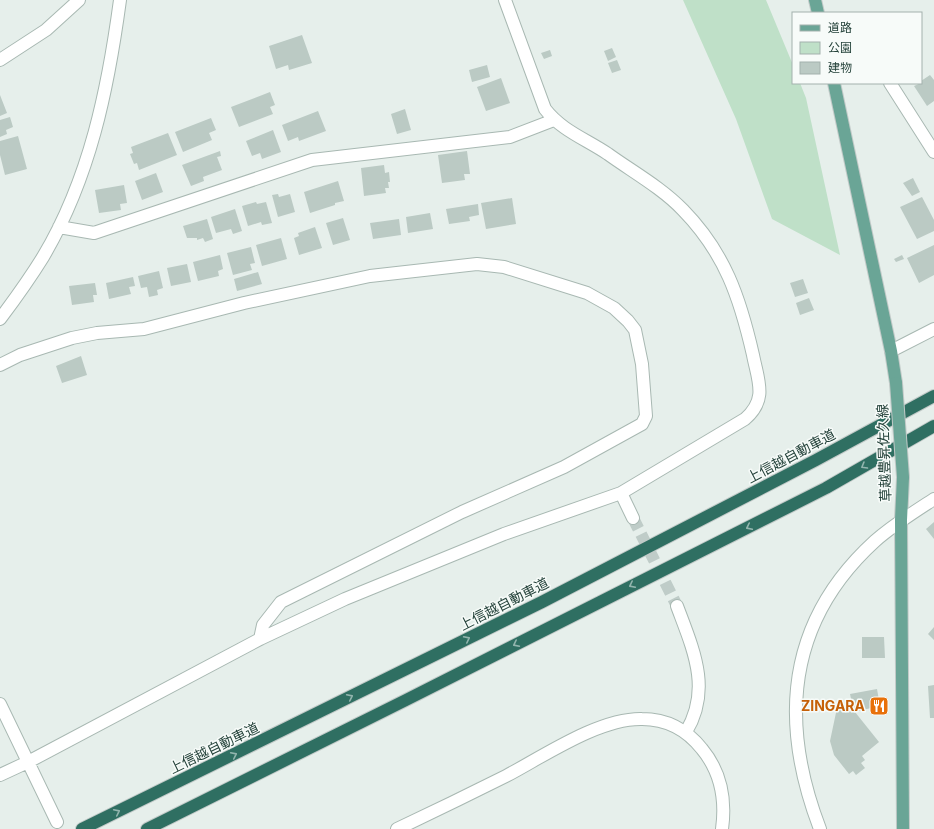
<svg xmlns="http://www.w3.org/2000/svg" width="934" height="829" font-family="Inter,'Noto Sans JP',sans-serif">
  <rect width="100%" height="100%" fill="#e6efeb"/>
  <path fill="#bfe0c8" d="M683 0H766L793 65V83H800L806 98 840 255 772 219 736 119Z"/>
  <path fill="#bbcac4" d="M302 35 312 63 289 70 288 65 276 69 269 46Z
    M612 48 616 57 608 61 604 51Z
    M550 50 552 56 544 59 541 53Z
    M617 60 621 70 612 73 608 63Z
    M487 65 490 77 472 82 469 70Z
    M930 75 934 80V101L927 106 914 86 921 83V81Z
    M501 78 510 103 486 111 477 87Z
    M270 92 275 105 270 107 273 114 239 127 231 107Z
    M0 95 7 113 0 116Z
    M405 109 411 130 397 134 391 114Z
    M318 111 326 131 299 141 298 137 288 141 282 125Z
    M10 117 13 127 6 130 7 134 0 137V120Z
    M211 118 216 130 209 133 212 140 183 152 175 132Z
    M273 130 281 152 262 159 260 153 252 156 246 141Z
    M168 133 177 155 139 170 137 163 134 164 130 154 133 153 131 147Z
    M18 136 27 169 5 175 0 155V141Z
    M220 151 221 156 217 157 222 170 203 177 204 181 191 186 182 165Z
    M467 151 470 174H464L465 180 442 183 438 155Z
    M384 165 385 173 389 172 390 182H388L389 188H385L386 193 364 196 361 168Z
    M156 173 163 192 142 200 135 181Z
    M913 178 920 192 912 196 903 183Z
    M338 181 344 201 335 203V205L310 213 304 192Z
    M124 185 127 203 120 204 121 210 99 213 95 190Z
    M278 194 279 197 290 194 295 212 278 217 272 195Z
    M922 197 934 220V231L917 239 900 207Z
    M512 198 516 224 486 229 481 203Z
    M256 202 257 204 266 202 272 223 262 225 261 222 248 226 242 206Z
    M478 204 479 215 469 217 470 221 449 224 446 209Z
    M235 209 242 231 233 234 231 229 216 233 211 217Z
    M430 213 433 229 408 233 406 217Z
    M343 218 350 240 333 245 326 223Z
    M207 219 213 239 205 242 203 238 197 240V238H187L183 226Z
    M399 219 401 235 373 239 370 223Z
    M315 227 322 248 299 255 294 238 299 236 298 233Z
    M281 238 287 259 262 266 256 245Z
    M934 245V275L919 283 907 258Z
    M251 247 255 263 250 264 252 270 233 275 227 253Z
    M220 255 223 269 218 271 219 276 198 281 193 262Z
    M902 255 904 259 896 262 894 259Z
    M187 264 191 282 171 286 167 268Z
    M159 271 163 288 157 290 158 295 149 297 147 287 141 288 138 276Z
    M258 272 262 284 237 291 234 279Z
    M133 277 135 286 129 287 131 294 109 299 106 283Z
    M803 279 808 293 795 297 790 283Z
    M95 283 97 295H93L94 302 72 305 69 286Z
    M809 298 814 310 800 315 796 303Z
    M81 356 87 375 62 383 56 366Z
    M934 522V539L926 529Z
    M934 627V640L928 634Z
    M862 637H884L885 658H862Z
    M934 685V718H930L928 686Z
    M877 689 880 706 858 711 857 707 853 708 850 694Z
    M837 708 855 712 879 742 862 756 865 760 861 763 865 768 856 775 853 771 849 774 834 755 830 741Z"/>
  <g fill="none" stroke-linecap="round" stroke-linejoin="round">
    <path stroke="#bfccc8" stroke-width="12" stroke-dasharray="12 6" stroke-linecap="butt" d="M633 518 677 606"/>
    <defs>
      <path id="minor" d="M0 60 46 30 79 0
        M890 83 934 152
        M59 227 94 233 312 160 510 137 554 120
        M0 319C15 299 30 278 43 257 90 178 108 89 120 0
        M891 351 934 329
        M0 365 20 355 72 338 97 333 144 329 244 303 370 276 477 264 504 267 587 293 614 308 628 321 635 330 642 364 646 416 642 424 564 467 462 512 281 602 263 625 260 639
        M621 493 633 518
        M677 606C693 649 712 689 686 732
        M0 704 57 822
        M0 775 28 762 260 639 345 599 504 534 621 493 745 419C768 399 758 381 753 355 740 298 725 253 683 210 662 188 633 172 608 154 586 139 562 131 545 109L505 0
        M397 829C433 812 470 794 506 776 544 756 599 718 642 719 667 719 687 730 702 749 721 772 726 800 722 829
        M820 829C779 722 786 622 875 541 893 525 914 512 934 499"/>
      <path id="major" d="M815 0 818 13
        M834 83 891 351 896 383
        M903 829 901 520 903 477"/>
      <path id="highway" d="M82 829 542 602 816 460 934 396
        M147 829 406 700 826 488 934 426"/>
    </defs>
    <use href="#minor" stroke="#a8b8b2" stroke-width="14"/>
    <use href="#major" stroke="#c2cac8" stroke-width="14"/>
    <use href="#highway" stroke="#c2cac8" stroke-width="14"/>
    <use href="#minor" stroke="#fff" stroke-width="12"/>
    <use href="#major" stroke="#6aa596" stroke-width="12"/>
    <use href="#highway" stroke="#2f6f62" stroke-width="12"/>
    <defs>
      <path id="major-bridge" d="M896 383 903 477"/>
    </defs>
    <use href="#major-bridge" stroke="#c2cac8" stroke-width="14" stroke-linecap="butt"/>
    <use href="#major-bridge" stroke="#6aa596" stroke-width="12"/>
  </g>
  <defs><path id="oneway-chevron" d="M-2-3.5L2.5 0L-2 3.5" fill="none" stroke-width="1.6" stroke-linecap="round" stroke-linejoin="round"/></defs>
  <g stroke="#93b5ae">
    <use href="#oneway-chevron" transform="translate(864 466) rotate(150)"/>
    <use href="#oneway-chevron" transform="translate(749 527) rotate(154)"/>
    <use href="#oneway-chevron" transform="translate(632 585) rotate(153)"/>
    <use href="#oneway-chevron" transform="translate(467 639) rotate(-27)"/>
    <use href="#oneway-chevron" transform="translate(516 644) rotate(153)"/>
    <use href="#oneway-chevron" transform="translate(350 697) rotate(-26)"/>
    <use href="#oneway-chevron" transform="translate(234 755) rotate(-26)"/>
    <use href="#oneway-chevron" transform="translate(117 812) rotate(-26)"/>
  </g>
  <defs>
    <symbol id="restaurant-square" viewBox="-11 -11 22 22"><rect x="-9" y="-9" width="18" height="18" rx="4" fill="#e8710a" stroke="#f7fbf9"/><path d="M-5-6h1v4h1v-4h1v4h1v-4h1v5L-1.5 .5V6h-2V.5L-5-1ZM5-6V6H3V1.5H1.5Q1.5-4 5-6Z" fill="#fff"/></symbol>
  </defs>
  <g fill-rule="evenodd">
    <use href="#restaurant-square" x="868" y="695" width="22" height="22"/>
  </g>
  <g text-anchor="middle" stroke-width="3" stroke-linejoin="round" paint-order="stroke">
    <g font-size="14" fill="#24423a" stroke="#f7fbf9">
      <text transform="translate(884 453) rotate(-92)" y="5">草越豊昇佐久線</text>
      <text transform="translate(791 456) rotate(-28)" y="5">上信越自動車道</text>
      <text transform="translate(504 604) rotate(-27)" y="5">上信越自動車道</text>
      <text transform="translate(214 748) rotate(-26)" y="5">上信越自動車道</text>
    </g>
    <g font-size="14" font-weight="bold" fill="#c56008" stroke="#f7fbf9" text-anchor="end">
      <text x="865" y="711">ZINGARA</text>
    </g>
  </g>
  <rect x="792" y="12" width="130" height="72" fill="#f7fbf9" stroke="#a3b1ad"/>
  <rect x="800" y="25" width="20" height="6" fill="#6aa596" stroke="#a3b1ad"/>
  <text x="828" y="32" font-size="12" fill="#24423a">道路</text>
  <rect x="800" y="42" width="20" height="12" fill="#bfe0c8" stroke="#a3b1ad"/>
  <text x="828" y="52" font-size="12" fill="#24423a">公園</text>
  <rect x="800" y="62" width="20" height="12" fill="#bbcac4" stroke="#a3b1ad"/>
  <text x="828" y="72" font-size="12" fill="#24423a">建物</text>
</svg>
